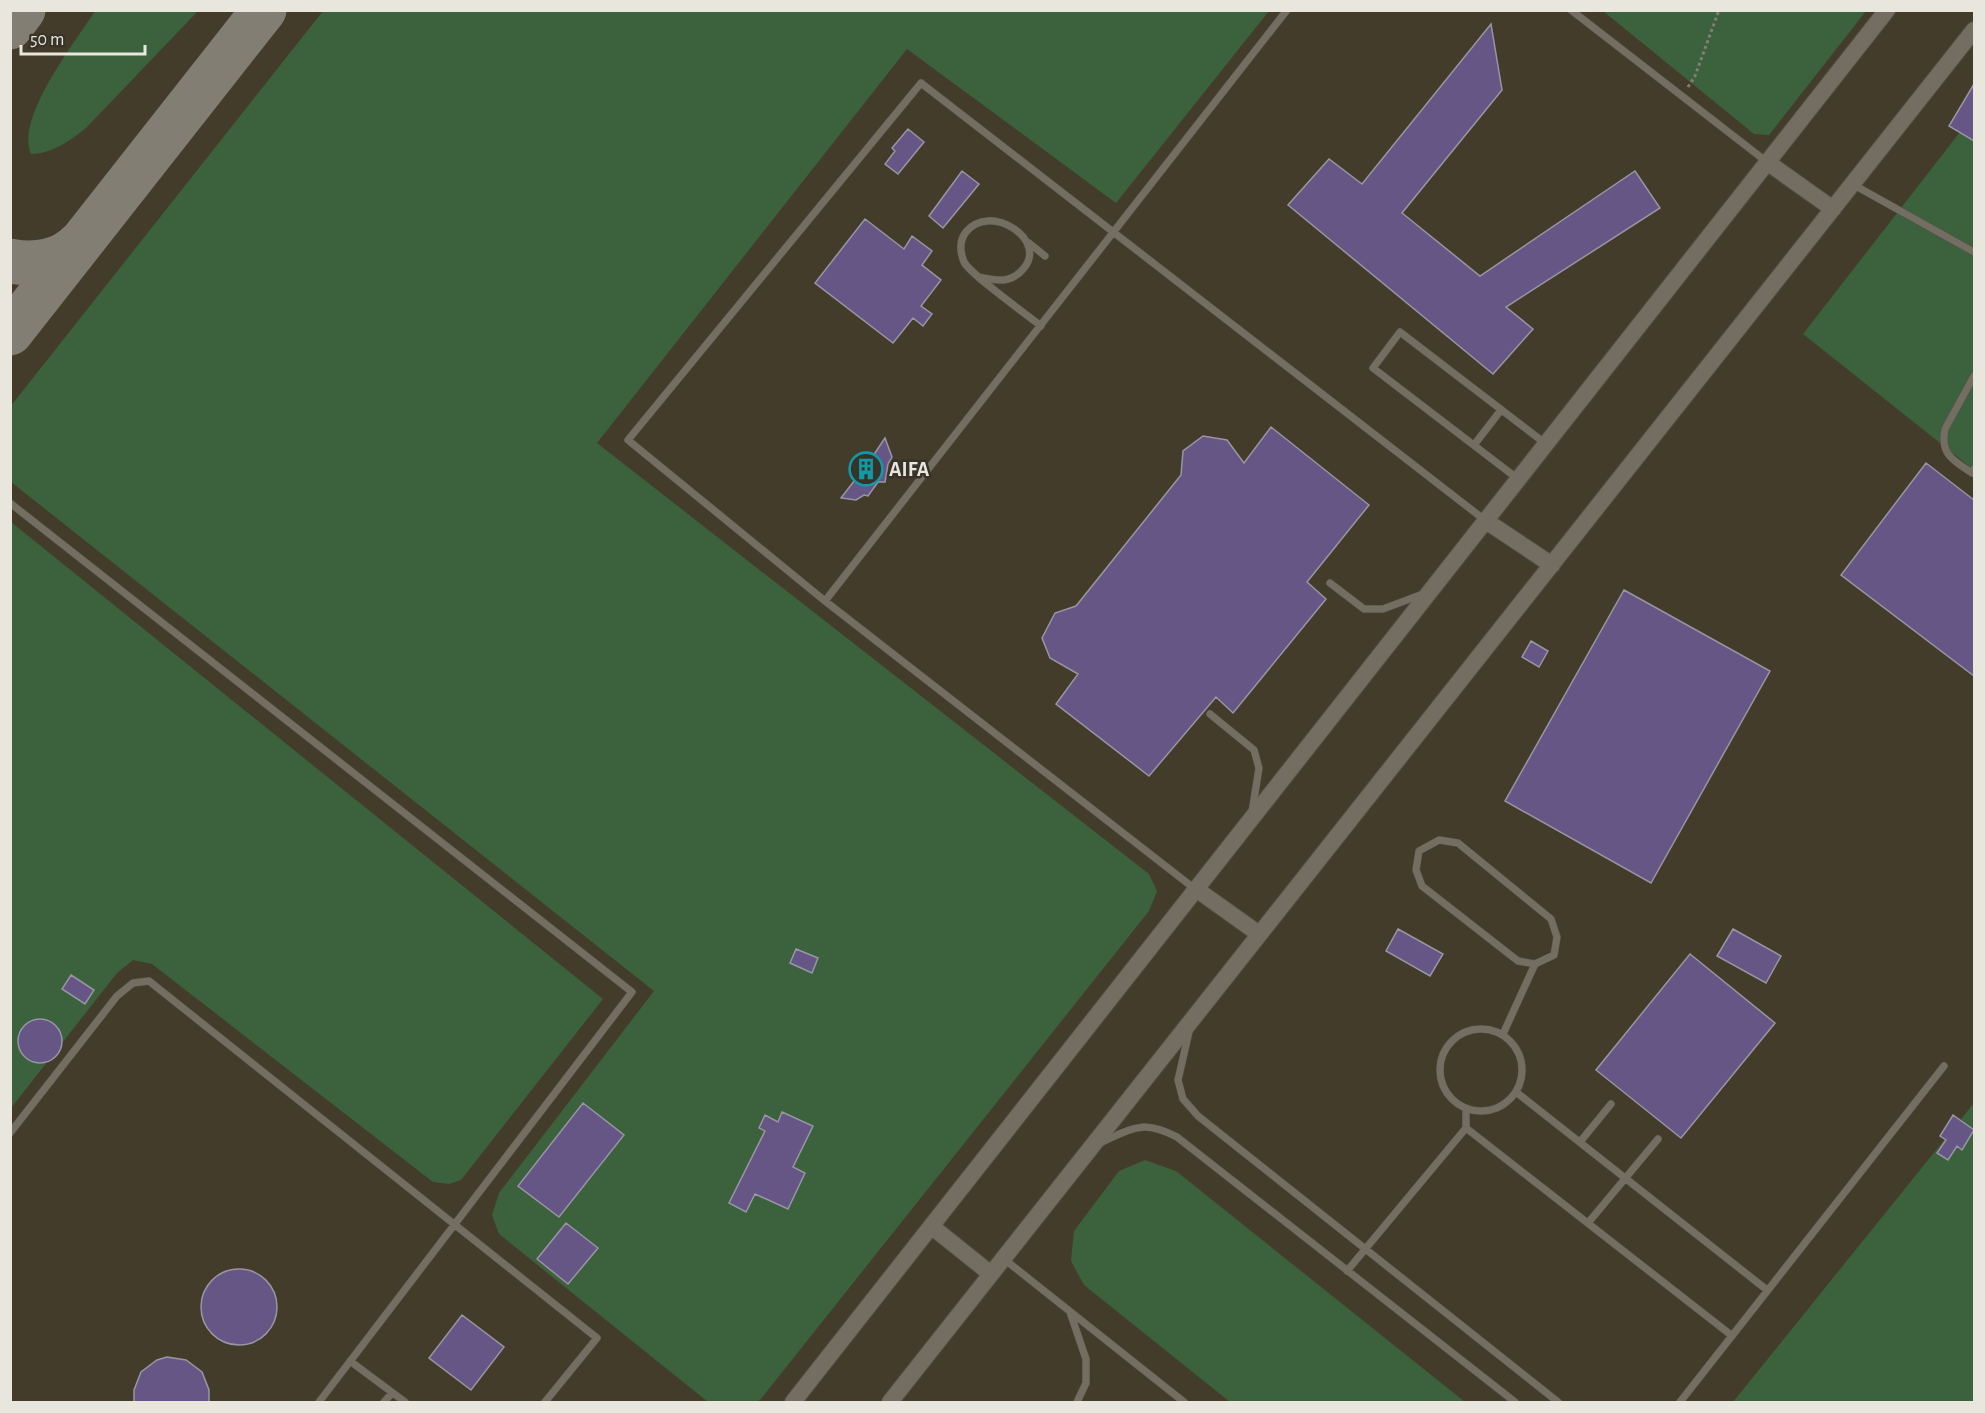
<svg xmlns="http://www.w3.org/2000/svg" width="1985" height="1413" font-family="'Alegreya Sans',sans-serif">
  <rect width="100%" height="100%" fill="#383328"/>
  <path fill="#443c2a" d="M10 11H1974V1402H11Z"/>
  <path fill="#3b623c" d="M95 11H198L86 128C70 141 51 154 31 154 15 118 76 41 95 11Z
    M323 11H1269L1116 203 907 49 597 443 1149 874 1157 891 1149 911 760 1400 755 1402H708L499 1234 492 1215 499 1193 654 991 11 482 10 407Z
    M1603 11H1866L1769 135 1754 134Z
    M1974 114V470L1803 334Z
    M11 522 603 999 461 1180 449 1184 433 1182 152 964 133 960 117 973 11 1108Z
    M1974 1103V1402H1733Z
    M1145 1160 1176 1171 1465 1402H1230L1084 1285 1071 1261 1074 1231 1119 1171Z"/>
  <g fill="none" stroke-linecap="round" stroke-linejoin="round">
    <path stroke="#827e74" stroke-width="45" d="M10 27 23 10
      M10 261C35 266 62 262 80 243
      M10 333 264 10"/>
  </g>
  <path fill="#665685" stroke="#9995a3" stroke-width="1.5" d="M1491 24 1502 90 1402 213 1480 276 1635 171 1660 208 1506 307 1533 329 1493 374 1288 205 1329 159 1362 184Z
    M1974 84V141L1949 126Z
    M908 129 924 142 898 174 885 164 895 151 892 148Z
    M962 171 979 184 943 228 929 216Z
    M865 219 904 249 912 236 932 251 922 265 941 280 921 306 932 314 923 326 913 318 893 343 815 283Z
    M1271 427 1369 505 1307 582 1326 599 1233 713 1216 697 1149 776 1056 704 1078 674 1050 658 1042 638 1055 613 1076 606 1181 475 1183 451 1203 436 1227 440 1244 463Z
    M885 438 892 457 888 464 885 482H878L868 496 864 495 856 500 841 498 858 476 856 463 869 462Z
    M1926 463 1974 500V676L1841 575Z
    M1624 590 1770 671 1651 883 1505 801Z
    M1531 641 1548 651 1539 667 1522 657Z
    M1398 929 1443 954 1430 976 1386 951Z
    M1733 929 1781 956 1766 983 1717 956Z
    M796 949 818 958 812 973 790 963Z
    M1690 954 1775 1023 1681 1138 1596 1070Z
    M71 975 94 990 85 1004 62 989Z
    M18 1041a22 22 0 1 1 44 0a22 22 0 1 1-44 0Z
    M583 1103 624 1135 559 1217 518 1186Z
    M782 1112 813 1126 793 1167 805 1173 788 1209 755 1194 746 1212 729 1203 765 1131 759 1128 765 1115 778 1122Z
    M1953 1115 1974 1130 1962 1150 1957 1146 1948 1160 1937 1153 1946 1140 1940 1136Z
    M566 1223 598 1248 568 1284 537 1259Z
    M201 1307a38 38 0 1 1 76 0a38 38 0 1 1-76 0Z
    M462 1315 504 1347 471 1390 429 1358Z
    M167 1357 186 1360 202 1372 209 1390V1402H134V1390L141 1372 157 1360Z"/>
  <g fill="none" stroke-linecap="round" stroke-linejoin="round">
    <defs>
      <path id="service" d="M1571 10 1767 162
        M1854 185 1974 252
        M1029 243 1045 256
        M979 277C998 281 1011 284 1024 268 1048 239 989 202 966 232 959 241 960 252 964 262 971 275 1026 314 1041 326
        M1974 376 1945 429C1940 455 1953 460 1972 473L1974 469
        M1474 445 1501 410
        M1518 479 1373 368 1400 332 1546 444
        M10 503 632 992 319 1402
        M1330 583 1364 609H1383L1423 594
        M825 601 1287 10
        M1210 714 1254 750 1259 768 1252 812
        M1439 840 1458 843 1551 919 1557 937 1554 955 1535 964 1518 961 1422 886 1416 870 1419 851Z
        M1195 889 825 601 628 440 921 83 1486 521
        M1440 1070a41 41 0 1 1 82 0a41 41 0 1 1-82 0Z
        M1189 1032 1178 1080 1183 1099 1198 1116 1558 1402
        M1503 1034 1535 964
        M1516 1092 1767 1290
        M1466 1108V1128
        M10 1133 117 996 133 983 149 981 597 1338 545 1402
        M1102 1142C1135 1127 1143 1120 1177 1137L1515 1402
        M1580 1142 1611 1104
        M1588 1223 1658 1139
        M1004 1259 1184 1402
        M1347 1271 1466 1128 1731 1335
        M1070 1312 1086 1359V1383L1077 1402
        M350 1361 405 1402
        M384 1402 392 1393
        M1680 1402 1944 1066"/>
      <path id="tertiary" d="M1767 162 1833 209
        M1486 521 1552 565
        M1196 889 1259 934
        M931 1226 991 1274
        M793 1402 1887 10
        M890 1402 1974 30"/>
    </defs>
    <use href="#service" stroke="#545046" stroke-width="8"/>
    <use href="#tertiary" stroke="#545046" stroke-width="18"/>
    <path stroke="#837f75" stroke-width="3" stroke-dasharray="3 3" stroke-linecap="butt" d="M1688 87 1695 76 1719 10"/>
    <use href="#service" stroke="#746e62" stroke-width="7"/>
    <use href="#tertiary" stroke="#746e62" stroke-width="16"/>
  </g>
  <defs>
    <symbol id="building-ring" viewBox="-11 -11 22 22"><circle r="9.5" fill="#383328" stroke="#0f9aa8" stroke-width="1.5"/><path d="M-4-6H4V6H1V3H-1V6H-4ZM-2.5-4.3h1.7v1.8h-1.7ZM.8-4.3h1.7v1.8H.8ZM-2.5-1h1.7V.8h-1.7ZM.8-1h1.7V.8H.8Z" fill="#0f9aa8"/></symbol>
  </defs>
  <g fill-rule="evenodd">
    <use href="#building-ring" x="847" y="450" width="38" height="38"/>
  </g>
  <g text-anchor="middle" stroke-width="5" stroke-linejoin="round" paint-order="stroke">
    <g font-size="21" font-weight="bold" fill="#e9e6de" stroke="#383328" text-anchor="start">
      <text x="889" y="476">AIFA</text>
    </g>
  </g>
  <rect width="1985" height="1413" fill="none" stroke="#e9e6de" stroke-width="24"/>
  <path d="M21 45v9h124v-9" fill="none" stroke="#e9e6de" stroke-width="3"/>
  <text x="30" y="45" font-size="18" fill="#e9e6de" stroke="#383328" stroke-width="4.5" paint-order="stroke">50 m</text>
</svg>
